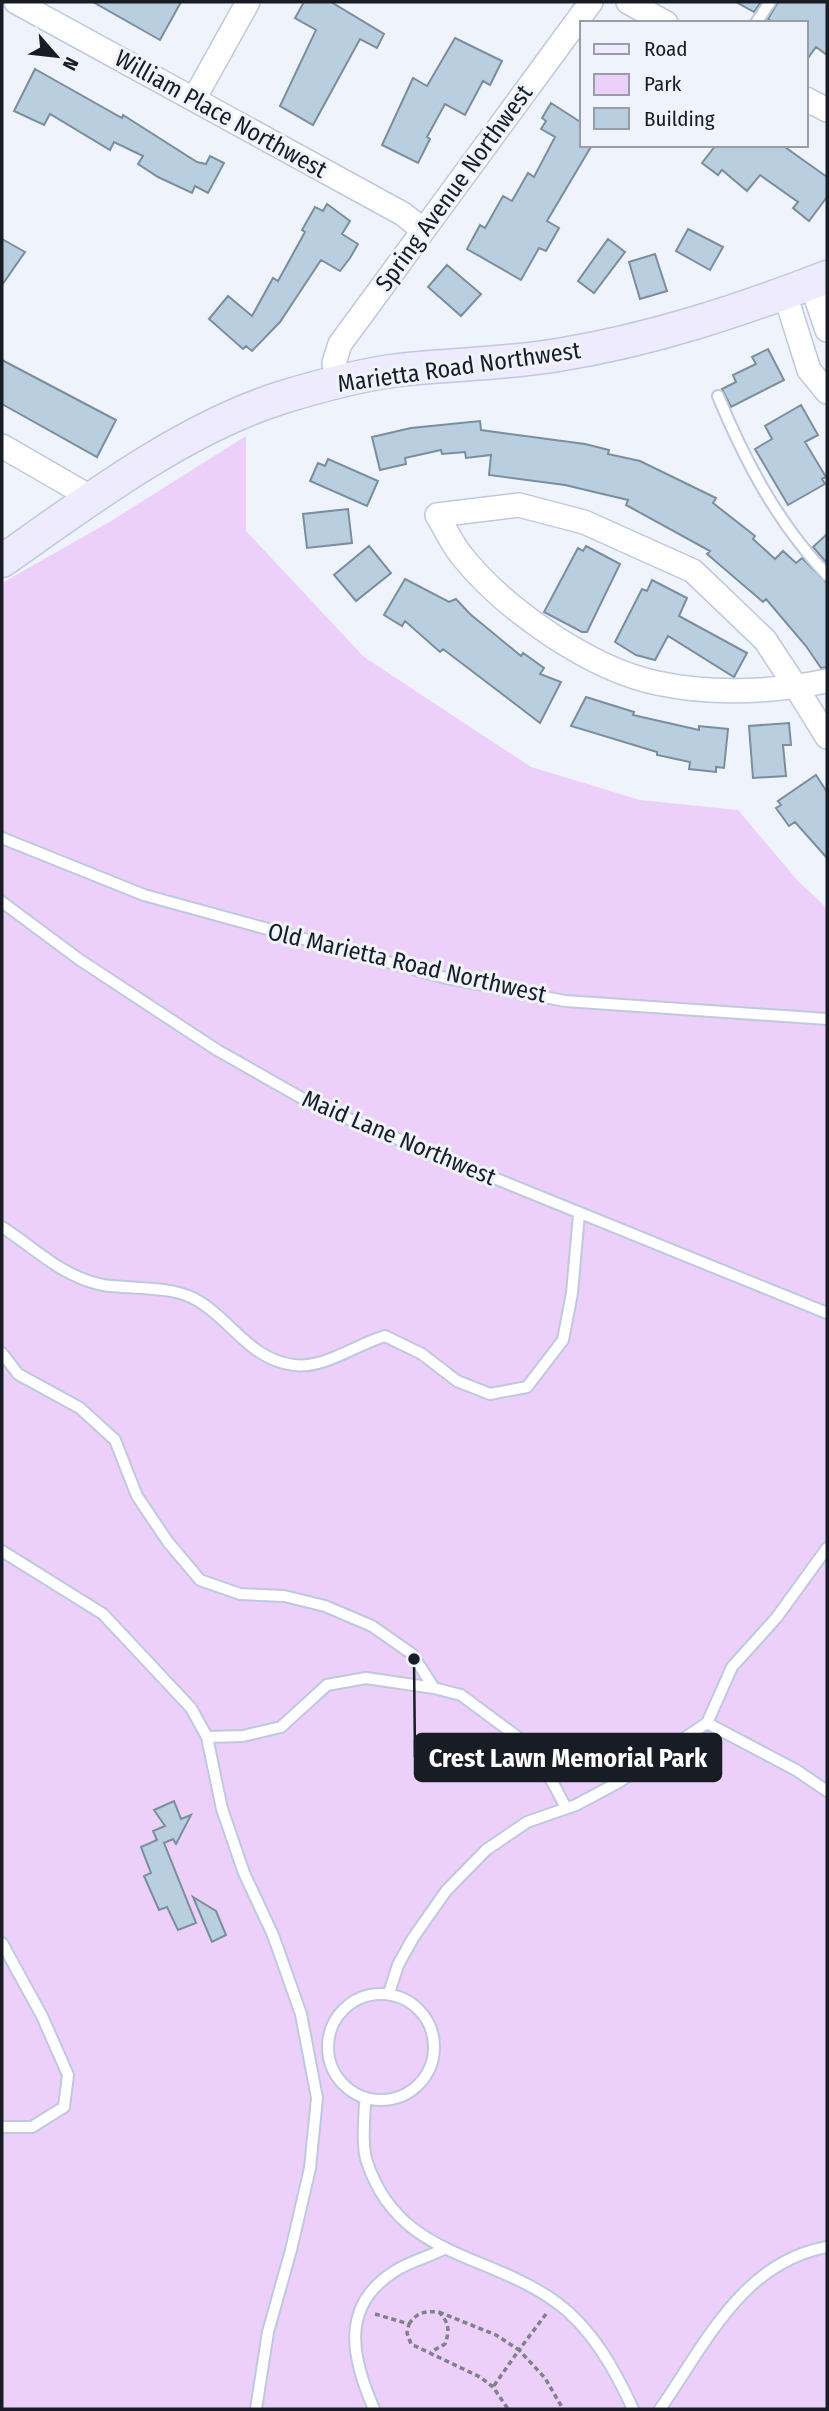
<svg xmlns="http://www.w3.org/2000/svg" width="829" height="2411" font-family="'Fira Sans Condensed',sans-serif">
  <rect width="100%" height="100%" fill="#eff3fc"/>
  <path fill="#edd0fa" d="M246 436V531L364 657 531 767 640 800 738 810 798 881 827 908V2409H2V583L111 521Z"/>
  <path fill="#b9cedf" stroke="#7a8e9e" stroke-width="2" d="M93 2H181L160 40Z
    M304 2H331L384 34 377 48 360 39 313 125 280 106 316 30 295 18Z
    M736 2H761L754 12Z
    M778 2H827V55L816 47 806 61V23H774L768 19Z
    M455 38 502 61 490 85 483 81 465 115 445 104 427 137 430 139 418 163 382 145 413 78 427 86Z
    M35 69 122 118 123 115 197 162 206 164 210 156 224 163 208 193 195 186 192 193 158 177 138 164 143 156 114 142 110 150 50 114 44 125 14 111Z
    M551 103 582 123V145H592L547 221 559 228 546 251 539 248 521 280 467 249 480 225 485 228 503 196 512 201 528 173 534 177 555 137 541 129 546 121 542 118Z
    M716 145H782L827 177V197L809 221 793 208 798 202 760 175 747 191 722 170 718 175 702 163Z
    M327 204 350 221 342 234 358 244 350 258 340 271 321 260 280 322 252 351 246 346 243 349 209 319 228 296 252 316 273 278 278 281 305 232 302 230 315 207 323 211Z
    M688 229 723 247 710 270 676 251Z
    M2 239 25 252 2 285Z
    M608 239 625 252 594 293 578 281Z
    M655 254 667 291 640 299 629 262Z
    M447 265 481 294 461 316 428 287Z
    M768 349 784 380 731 407 722 389 736 382 733 375 756 364 752 357Z
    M2 360 116 420 97 457 2 404Z
    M801 405 818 435 805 442 826 477 822 479 825 484 788 505 755 449 772 439 765 426Z
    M480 421 481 430 585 444 609 450 608 454 640 461 716 498 713 503 755 536 753 539 775 559 783 551 796 563 802 558 827 583V667L821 668 806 646 766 599 763 602 707 554 710 551 626 505 628 500 565 485 489 475 491 455 466 458 465 452 442 454 441 450 405 458 406 464 380 470 372 437 411 428Z
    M328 459 378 481 367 506 310 481 318 463 325 466Z
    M348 509 352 543 307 548 303 514Z
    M827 534V563L813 547Z
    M369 546 391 573 356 601 334 575Z
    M586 546 620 564 587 632H582L544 612 578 548 583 551Z
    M405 579 449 602 456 599 470 614 521 656 523 653 544 668 540 674 561 682 540 723 443 649 440 652 405 621 402 626 384 615Z
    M652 580 687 598 679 616 747 653 734 677 668 636 655 660 636 655 615 642 642 589 647 591Z
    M586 697 634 712 633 715 699 730V726L728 729 724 768 716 767V772L689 769 690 762 657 755V752L571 726Z
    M789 723 791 745H783L786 776 753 778 749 726Z
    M816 775 827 792V858L795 822 789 826 776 808 781 805 778 801Z
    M174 1801 181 1819 191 1815 176 1844 173 1839 164 1843 196 1923 178 1930 167 1907 159 1910 144 1876 151 1873 141 1847 157 1840 153 1831 165 1826 154 1810Z
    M193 1897 216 1911 226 1935 212 1942Z"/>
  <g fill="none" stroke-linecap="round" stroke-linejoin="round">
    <defs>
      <path id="service" d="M756 23 770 2
        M718 396C746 463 777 522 827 575
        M2 838 144 895 446 978 565 1001 827 1019
        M2 902 80 960 217 1050 314 1105 827 1313
        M2 1227C35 1248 62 1277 103 1285 129 1289 169 1286 193 1298 230 1317 249 1360 294 1365 324 1369 357 1344 385 1336L422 1354 457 1381 490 1394 527 1387 563 1340 572 1293 579 1214
        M2 1353 18 1374 80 1408 115 1440 137 1496 168 1542 200 1580 240 1594 284 1596 325 1606 372 1626 412 1654 434 1688
        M2 1551 103 1614 191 1708 207 1737 222 1809 244 1873 273 1935 301 2014 317 2098 310 2168 291 2250 268 2332 256 2409
        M707 1723 796 1770 827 1791
        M207 1737 243 1736 281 1727 327 1685 366 1678 434 1688 461 1695 523 1741 553 1783 565 1806
        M2 1943 42 2016 68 2075 64 2107 32 2127H2
        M389 1993 398 1965 413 1938 446 1891 486 1850 527 1822 576 1805 619 1782 707 1723 732 1667 777 1617 827 1548
        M328 2047a53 53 0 1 1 106 0a53 53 0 1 1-106 0Z
        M365 2098C365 2117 361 2144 367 2162 399 2258 487 2252 556 2302 592 2328 615 2370 633 2409
        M374 2409C352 2359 339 2306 395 2271 409 2262 428 2257 444 2249
        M660 2409C705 2345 742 2262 827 2247"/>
      <path id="minor" d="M16 2 403 214 423 230
        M628 2 666 23
        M194 99 248 2
        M806 99 827 110
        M811 283 827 330
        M785 294 809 370 827 392
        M337 381 334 363 340 344 591 2
        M2 446 92 498
        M827 681C772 692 713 695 657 683 590 669 504 609 462 556 452 544 445 528 437 515L519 505 584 522 693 571 765 640 796 687 827 737"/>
      <path id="secondary" d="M2 561C86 502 181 430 280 398 319 386 359 375 399 370 452 364 505 364 558 355 651 340 739 311 827 277"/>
    </defs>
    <use href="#service" stroke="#bec8df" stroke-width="14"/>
    <use href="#minor" stroke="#bec8df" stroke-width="26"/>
    <use href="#secondary" stroke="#bec8df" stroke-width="35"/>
    <path stroke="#7e828a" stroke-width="3.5" stroke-dasharray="5 3.5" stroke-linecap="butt" d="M439 2312 496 2335 519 2350 493 2387
      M375 2314 409 2324 407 2333 411 2344 480 2377 493 2387 508 2409
      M546 2314 519 2350 545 2378 563 2409
      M409 2324C417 2312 425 2311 439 2312 449 2323 450 2330 445 2344L431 2352"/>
    <use href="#service" stroke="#fff" stroke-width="10"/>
    <use href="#minor" stroke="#fff" stroke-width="23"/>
    <use href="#secondary" stroke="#eeebfe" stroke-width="32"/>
  </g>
  <g text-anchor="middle" stroke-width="6" stroke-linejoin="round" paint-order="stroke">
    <g font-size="24" fill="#181c24" stroke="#eff3fc">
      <text transform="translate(221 114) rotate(29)" y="8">William Place Northwest</text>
      <text transform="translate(454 188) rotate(-54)" y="8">Spring Avenue Northwest</text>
      <text transform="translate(459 367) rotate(-8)" y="8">Marietta Road Northwest</text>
      <text transform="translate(407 963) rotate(13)" y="8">Old Marietta Road Northwest</text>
      <text transform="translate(399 1138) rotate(23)" y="8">Maid Lane Northwest</text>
    </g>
  </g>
  <path fill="none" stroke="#181c24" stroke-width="2.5" d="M414 1659L415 1757"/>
  <circle fill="#181c24" stroke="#eff3fc" stroke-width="2.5" cx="414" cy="1659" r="7"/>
  <rect fill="#181c24" stroke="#181c24" stroke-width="2.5" x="415" y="1734" width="306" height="47" rx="7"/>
  <g font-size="26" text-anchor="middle" font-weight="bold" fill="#fff">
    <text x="568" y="1767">Crest Lawn Memorial Park</text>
  </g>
  <rect width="829" height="2411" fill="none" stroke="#181c24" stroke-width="7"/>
  <rect x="580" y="21" width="228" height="126" fill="#eff3fc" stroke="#999da6" stroke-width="2"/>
  <rect x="594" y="44" width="35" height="10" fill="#eeebfe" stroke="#999da6" stroke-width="2"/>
  <text x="644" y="56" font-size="21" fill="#181c24">Road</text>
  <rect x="594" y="74" width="35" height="21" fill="#edd0fa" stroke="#999da6" stroke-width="2"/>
  <text x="644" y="91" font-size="21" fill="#181c24">Park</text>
  <rect x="594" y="108" width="35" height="21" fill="#b9cedf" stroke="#999da6" stroke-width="2"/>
  <text x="644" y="126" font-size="21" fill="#181c24">Building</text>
  <g transform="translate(56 56) rotate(118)" stroke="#eff3fc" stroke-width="5" paint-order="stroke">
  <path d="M0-5L12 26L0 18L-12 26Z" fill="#181c24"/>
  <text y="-10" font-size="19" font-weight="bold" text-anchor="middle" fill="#181c24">N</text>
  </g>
</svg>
